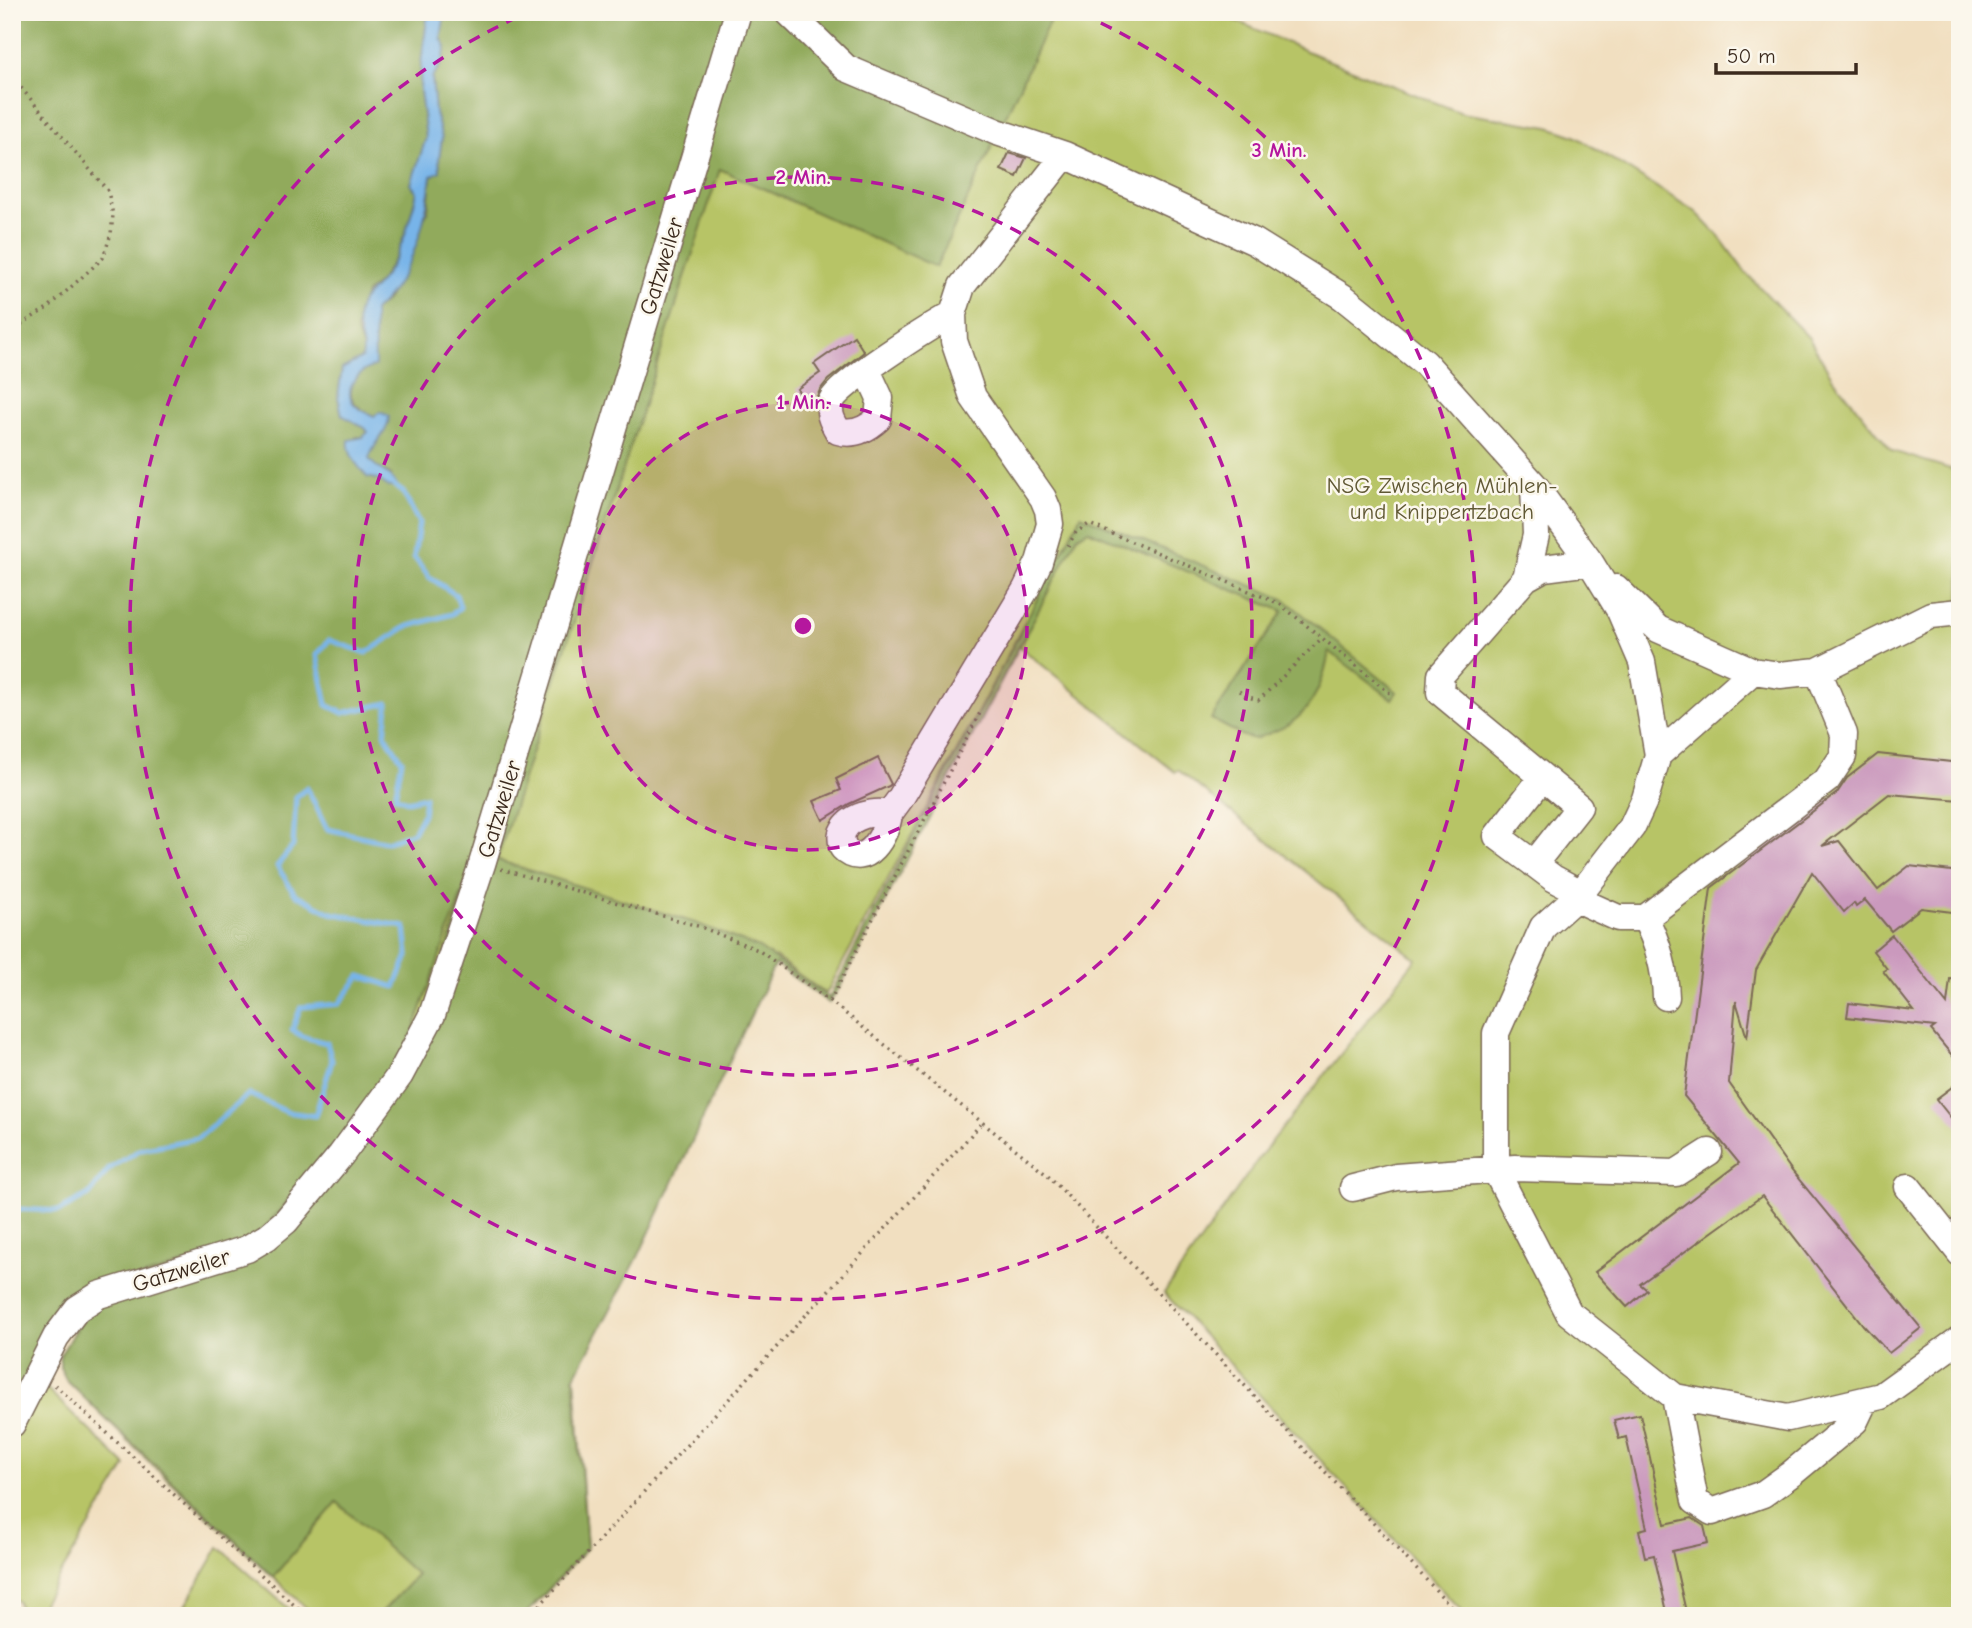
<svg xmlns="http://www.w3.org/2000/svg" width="1972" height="1628" font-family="'Comic Neue',sans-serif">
  <rect width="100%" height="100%" fill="#fbf7ec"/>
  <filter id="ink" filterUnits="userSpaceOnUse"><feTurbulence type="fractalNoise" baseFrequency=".0143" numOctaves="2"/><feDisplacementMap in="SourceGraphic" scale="14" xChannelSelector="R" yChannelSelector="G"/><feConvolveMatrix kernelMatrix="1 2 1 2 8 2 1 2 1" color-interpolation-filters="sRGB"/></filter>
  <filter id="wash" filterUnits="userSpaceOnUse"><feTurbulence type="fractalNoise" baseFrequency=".00686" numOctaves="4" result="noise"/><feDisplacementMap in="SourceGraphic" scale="28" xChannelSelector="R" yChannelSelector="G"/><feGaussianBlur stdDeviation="1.57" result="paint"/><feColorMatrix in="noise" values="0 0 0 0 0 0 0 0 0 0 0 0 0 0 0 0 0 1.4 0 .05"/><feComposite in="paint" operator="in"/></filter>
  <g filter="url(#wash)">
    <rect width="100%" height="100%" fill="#f1dfc0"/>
    <path fill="#b7c466" stroke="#797742" stroke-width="2" d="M752 12H1215L1330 61 1462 113 1549 127 1575 136 1696 212 1717 234 1746 273 1809 338 1832 377 1892 451 1960 472V1616H1467L1454 1603 1164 1293 1262 1154 1416 959 1178 770 1175 772 1015 643 826 994 775 957 575 1375 587 1548 525 1616H315L152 1465 66 1380 62 1354Z
      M39 1381 126 1466 35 1616H21L18 1602 12 1596V1440Z
      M219 1547 295 1614 294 1616H179Z"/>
    <path fill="#91aa5b" stroke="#666a3c" stroke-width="2" d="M12 12H428L421 64 420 90 426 138 411 184 417 192 407 229 396 256 379 283 366 293 356 330 364 351 362 358 342 369 338 397 342 415 365 428 368 433 363 437H356L352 457 367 477 377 479 391 475 374 465 369 459 374 416C358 409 343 398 355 379 358 375 363 371 365 366 371 349 373 329 374 311L387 300 428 210 431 176 440 171 439 159 442 138 435 113 432 78 442 62 446 47 441 38 445 12H737L467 879 409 1043 283 1217 243 1246 90 1293 12 1405Z
      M740 12H1054L936 267 720 169 497 860 698 924 759 948 829 998 1081 515 1284 599 1397 692 1392 699 1329 651C1325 678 1314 707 1291 723 1281 730 1266 734 1255 739L1243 736 1211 719 1283 611 1088 530 1077 537 840 987 829 1003 775 964 638 1257 574 1378 587 1548 524 1616H378L417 1575 337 1502 273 1577 66 1380 60 1368V1355L99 1295 247 1249 415 1050Z"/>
    <path fill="#77b4e9" stroke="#596f84" stroke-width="2" d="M428 12H445L441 38 446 47 442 62 432 78 435 113 442 138 439 159 440 171 431 176C426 225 412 277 374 311L375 366C360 370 342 389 354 404 359 410 367 413 374 416L380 412 389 416C389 433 373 443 369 459 379 472 388 469 398 487H389L377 479 367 477C358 466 347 455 349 440L363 437 368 432 365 428 342 415 338 397 342 369 362 358C367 342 351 327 360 306 364 295 373 291 380 282 401 256 409 223 417 192L411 184 426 138 420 90 421 64Z"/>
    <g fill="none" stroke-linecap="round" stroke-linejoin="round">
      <path stroke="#77b4e9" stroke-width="5" d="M12 1209 59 1211 89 1195 109 1169 141 1149 198 1138 249 1094 287 1112 315 1116 332 1061 327 1043 304 1037 292 1030 301 1007 339 1004 360 976 395 987 408 956 405 927 331 913 295 894 277 866 293 846 296 797 307 788 327 829 387 842 413 832 423 814 425 797 407 801 395 796 402 760 385 735 388 703 343 713 327 705 317 655 329 640 366 653 406 627 452 614 460 607 456 595 429 577 414 557 419 523 403 492 392 484"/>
    </g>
    <g id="blocks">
      <path fill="#ca99bd" d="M1009 153 1026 158 1017 177 1001 170Z
        M854 336 864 352 828 380 820 390 815 401 809 406 797 389 820 373 814 364Z
        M1878 754 1960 763V800L1889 794 1822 846 1839 841 1878 890 1909 866 1960 872V913L1921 908 1891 931 1865 900 1856 907 1854 903 1844 912 1812 872 1756 970 1747 1038 1736 1001 1729 1083 1792 1171 1921 1328 1889 1353 1863 1325 1762 1196 1640 1284 1647 1290 1627 1307 1595 1272 1739 1163 1684 1096 1711 888 1837 793 1847 778Z
        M878 758 891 784 889 786 849 804 823 820 814 801 841 790 836 779Z
        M1892 935 1947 1004 1950 979 1960 980V1065L1931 1030 1935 1027 1847 1017 1849 1003 1914 1011 1883 971 1887 969 1873 951Z
        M1960 1081V1129L1936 1099Z
        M1640 1414 1665 1524 1692 1518 1704 1526 1708 1543 1672 1551 1687 1616H1668L1654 1555 1645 1557 1639 1530 1647 1528 1626 1437 1619 1439 1614 1420Z"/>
    </g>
  </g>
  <g filter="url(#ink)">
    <use href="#blocks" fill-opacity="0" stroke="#7b6957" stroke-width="2"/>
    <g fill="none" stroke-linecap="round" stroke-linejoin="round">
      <defs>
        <path id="minor" d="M788 12 846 68 997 132 1065 155 1255 242 1343 297 1425 363 1534 485 1590 562 1620 611 1642 662 1658 755 1645 799 1632 827 1581 893 1543 927 1496 1033V1171L1569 1313 1675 1397 1788 1418 1881 1396 1960 1339
          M867 370 880 398 878 419C867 429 854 436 838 431 832 421 827 412 832 400 840 383 932 325 953 314
          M1526 578 1536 535 1534 485
          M1616 588 1658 629 1753 671 1780 675 1818 671 1931 615 1960 612
          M1658 755 1753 671
          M1542 778 1497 836 1553 878 1581 893 1587 904 1618 918H1645L1827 780 1843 756 1844 734 1818 671
          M889 814C887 834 866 872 843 848 842 842 840 836 843 831 850 816 875 810 889 814L900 799 1026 589 1039 562 1050 524 1048 510 1043 498 973 397 954 341 953 314 962 286 1065 155
          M1534 864 1579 807 1440 692 1441 675 1526 578 1544 568 1590 562
          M1645 918C1658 943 1665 969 1666 997
          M1908 1187 1960 1253
          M1353 1188 1396 1177 1515 1168 1676 1173 1709 1152
          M1675 1397 1695 1501 1712 1512 1763 1494 1791 1474 1855 1421 1864 1402
          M12 1424 56 1337 77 1309 99 1295 247 1249 267 1237 286 1221 341 1155 400 1075 432 1015 482 864 738 12"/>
      </defs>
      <use href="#minor" stroke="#7b6957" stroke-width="29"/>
      <path stroke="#7b6957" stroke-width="3.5" stroke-dasharray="2 5" stroke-linecap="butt" d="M12 77 108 191 113 215 111 234 103 258 49 307 12 330
        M1068 546 1076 532 1089 524 1280 604 1391 694
        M1239 691 1245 696 1259 700 1322 638
        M501 869 701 927 758 950 830 1001 1048 1175 1460 1616
        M830 1001 981 711
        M55 1385 306 1616
        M530 1616 982 1123"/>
      <use href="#minor" stroke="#fff" stroke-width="26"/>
    </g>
  </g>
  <circle cx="803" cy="626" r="224" fill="#b5179e" fill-opacity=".12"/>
  <g fill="none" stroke="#b5179e" stroke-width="3.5" stroke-dasharray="12 9">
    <circle cx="803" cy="626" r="224"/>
    <circle cx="803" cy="626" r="449"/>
    <path d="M1082 14A673 673 0 1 1 524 14"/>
  </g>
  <g text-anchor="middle" stroke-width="5" stroke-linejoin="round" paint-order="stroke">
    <g font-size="23" fill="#3b2a1e" stroke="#fbf7ec">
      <text transform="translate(661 266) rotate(-73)" y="8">Gatzweiler</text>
      <text transform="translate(499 809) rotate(-73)" y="8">Gatzweiler</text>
      <text transform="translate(181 1270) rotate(-17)" y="8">Gatzweiler</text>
    </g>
    <g font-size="23" fill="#605834" stroke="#fbf7ec">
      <text x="1442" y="493">NSG Zwischen Mühlen-<tspan x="1442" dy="26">und Knippertzbach</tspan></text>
    </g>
  </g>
  <circle cx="803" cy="626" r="10" fill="#b5179e" stroke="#fbf7ec" stroke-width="3.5"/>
  <g font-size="21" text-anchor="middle" font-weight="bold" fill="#b5179e" stroke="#fbf7ec" stroke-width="5" stroke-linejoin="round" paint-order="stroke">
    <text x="1279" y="157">3 Min.</text>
    <text x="803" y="184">2 Min.</text>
    <text x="803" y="409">1 Min.</text>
  </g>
  <rect width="1972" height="1628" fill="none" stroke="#fbf7ec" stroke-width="42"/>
  <path d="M1716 63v10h140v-10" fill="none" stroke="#3b2a1e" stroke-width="3.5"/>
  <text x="1727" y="63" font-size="21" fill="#3b2a1e" stroke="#fbf7ec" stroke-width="5" paint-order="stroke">50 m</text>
</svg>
